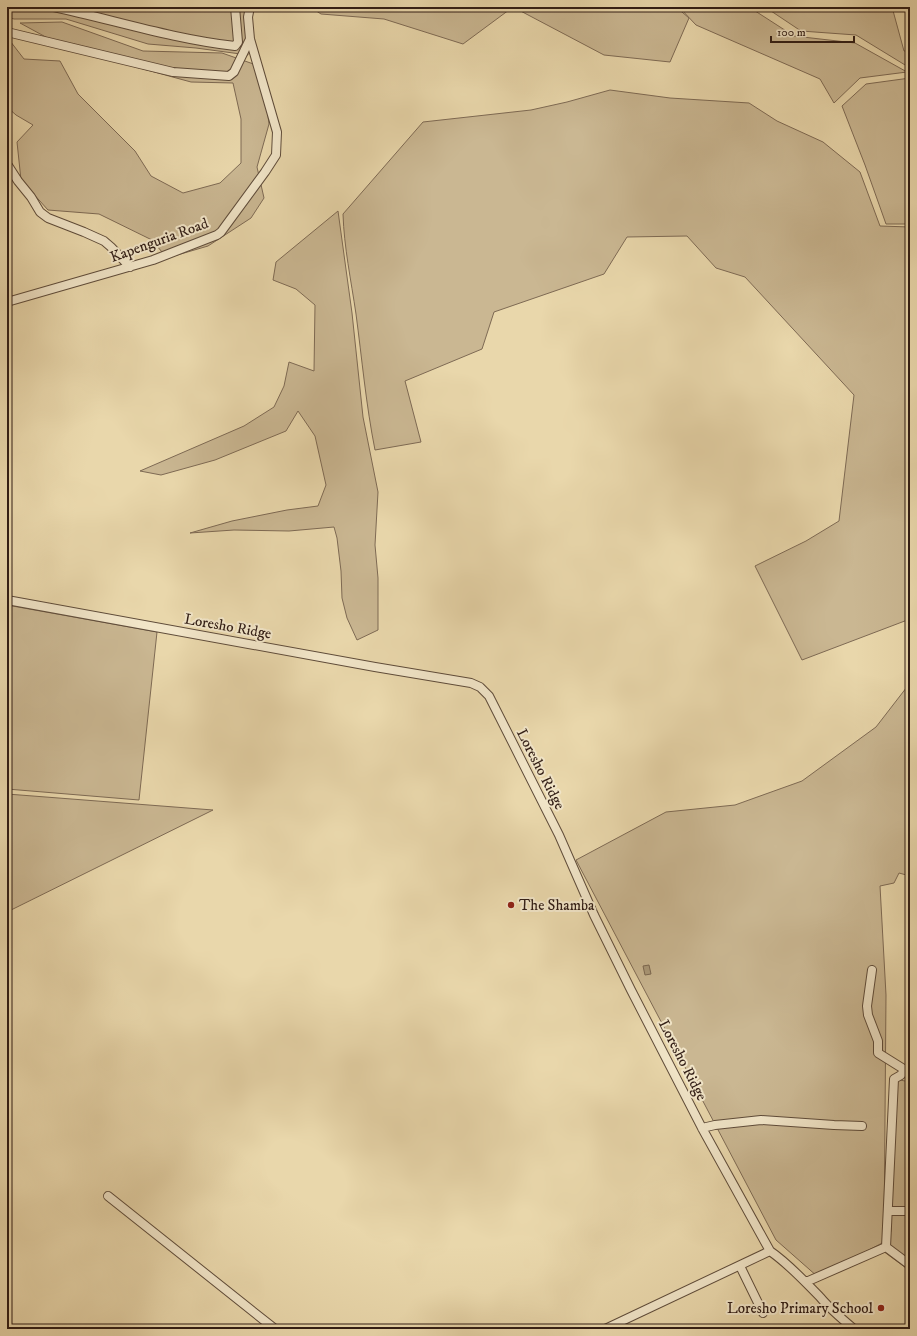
<svg xmlns="http://www.w3.org/2000/svg" width="917" height="1336" font-family="'IM FELL DW Pica',serif">
  <rect width="100%" height="100%" fill="#e9d7ab"/>
  <filter id="stains"><feTurbulence type="fractalNoise" baseFrequency=".005" numOctaves="4"/><feColorMatrix values="0 0 0 0 .2 0 0 0 0 .09 0 0 0 0 .02 0 0 0 .5 -.17"/></filter>
  <radialGradient id="worn" r=".72"><stop offset=".6" stop-color="#630" stop-opacity="0"/><stop offset="1" stop-color="#630" stop-opacity=".3"/></radialGradient>
  <path fill="#cab792" stroke="#7e6a54" d="M7 7H245L248 55 196 48 148 44 66 19H14L7 17Z
    M310 7H676L689 18 670 62 604 55 513 7 463 44 384 19 321 14Z
    M679 7H749L794 36 855 43 907 72 860 78 834 103 820 79 696 25Z
    M765 7H892L904 51H910V68L856 35 801 31Z
    M62 22 143 51 222 53 262 67 269 124 257 167 264 198 251 218 208 246 167 258 152 240 99 214 48 210 21 180 17 142 33 125 16 115 7 107V37L24 59 60 61 78 94 135 151 151 176 183 193 220 183 241 163V119L233 83 191 82 66 48 20 23Z
    M910 78V224H886L865 165 842 106 866 84Z
    M610 90 670 98 749 103 777 121 823 142 860 172 880 226 910 227V619L802 660 755 566 806 541 839 521 854 395 745 277 716 268 687 236 627 237 604 274 494 312 482 349 405 381 421 442 375 450C366 405 362 359 356 314 351 280 344 247 343 214L423 122 531 110 567 102Z
    M338 211 352 313 363 417 378 492 375 545 378 578V630L357 640 347 618 342 598 341 571 337 538 334 527 289 531 234 530 190 533 232 521 287 510 318 506 326 485 315 436 298 411 286 431 215 460 161 475 140 471 244 426 274 407 284 386 289 362 314 371 315 305 296 289 273 280 276 262Z
    M7 605 157 632 139 800 7 789V740L10 732 7 729Z
    M910 683V876L899 873 894 883 880 886 886 995 884 1242 818 1277 776 1240 576 860 666 812 735 805 802 781 876 727Z
    M7 794 213 810 7 912Z
    M895 1079 910 1082V1271L883 1251 891 1231Z"/>
  <path fill="#aa9878" stroke="#7a6750" d="M649 965 651 974 645 975 643 966Z"/>
  <g fill="none" stroke-linecap="round" stroke-linejoin="round">
    <defs>
      <path id="minor" d="M54 7C114 20 173 39 235 46L238 42 235 7
        M7 32 173 72 229 76 234 72 250 39
        M7 164 18 181 31 197 40 212 48 218 84 232 104 241 111 247 130 267
        M7 302 153 260 217 235 221 232 265 172 276 155 277 132 250 39 248 17 250 7
        M7 600 375 667 471 683 480 687 489 696 559 835 594 915 631 990 702 1128 770 1251C789 1264 804 1281 820 1297 830 1309 842 1319 854 1329
        M872 970 867 1006 868 1015 878 1041V1053L910 1073
        M702 1128 715 1125 761 1120 834 1125 862 1126
        M108 1196 275 1329
        M888 1211H910
        M886 1247 910 1265
        M740 1266 763 1313
        M806 1282 886 1247 894 1079 901 1075 904 1070
        M605 1329 770 1251"/>
    </defs>
    <use href="#minor" stroke="#5f4c3a" stroke-width="10"/>
    <use href="#minor" stroke="#f1e5c8" stroke-width="8"/>
  </g>
  <g fill="#8f2418" stroke="#f1e5c8" stroke-width="1.5">
    <circle cx="511" cy="905" r="4"/>
    <circle cx="881" cy="1308" r="4"/>
  </g>
  <g text-anchor="middle" stroke-width="4" stroke-linejoin="round" paint-order="stroke">
    <g font-size="15" fill="#311d15" stroke="#f1e5c8">
      <text transform="translate(159 240) rotate(-20)" y="5">Kapenguria Road</text>
      <text transform="translate(228 626) rotate(10)" y="5">Loresho Ridge</text>
      <text transform="translate(541 769) rotate(63)" y="5">Loresho Ridge</text>
      <text transform="translate(683 1060) rotate(63)" y="5">Loresho Ridge</text>
    </g>
    <g font-size="15" fill="#311d15" stroke="#f1e5c8" text-anchor="start">
      <text x="519" y="910">The Shamba</text>
      <text x="873" y="1313" text-anchor="end">Loresho Primary School</text>
    </g>
  </g>
  <rect width="917" height="1336" fill="none" stroke="#e9d7ab" stroke-width="24"/>
  <rect x="8" y="8" width="901" height="1320" fill="none" stroke="#311d15" stroke-width="2"/>
  <rect x="12" y="12" width="893" height="1312" fill="none" stroke="#311d15"/>
  <path d="M771 36v6h83v-6" fill="none" stroke="#311d15" stroke-width="2"/>
  <text x="777" y="36" font-size="12" fill="#311d15" stroke="#f1e5c8" stroke-width="3" paint-order="stroke">100 m</text>
  <rect width="100%" height="100%" filter="url(#stains)"/>
  <rect width="100%" height="100%" fill="url(#worn)"/>
</svg>
